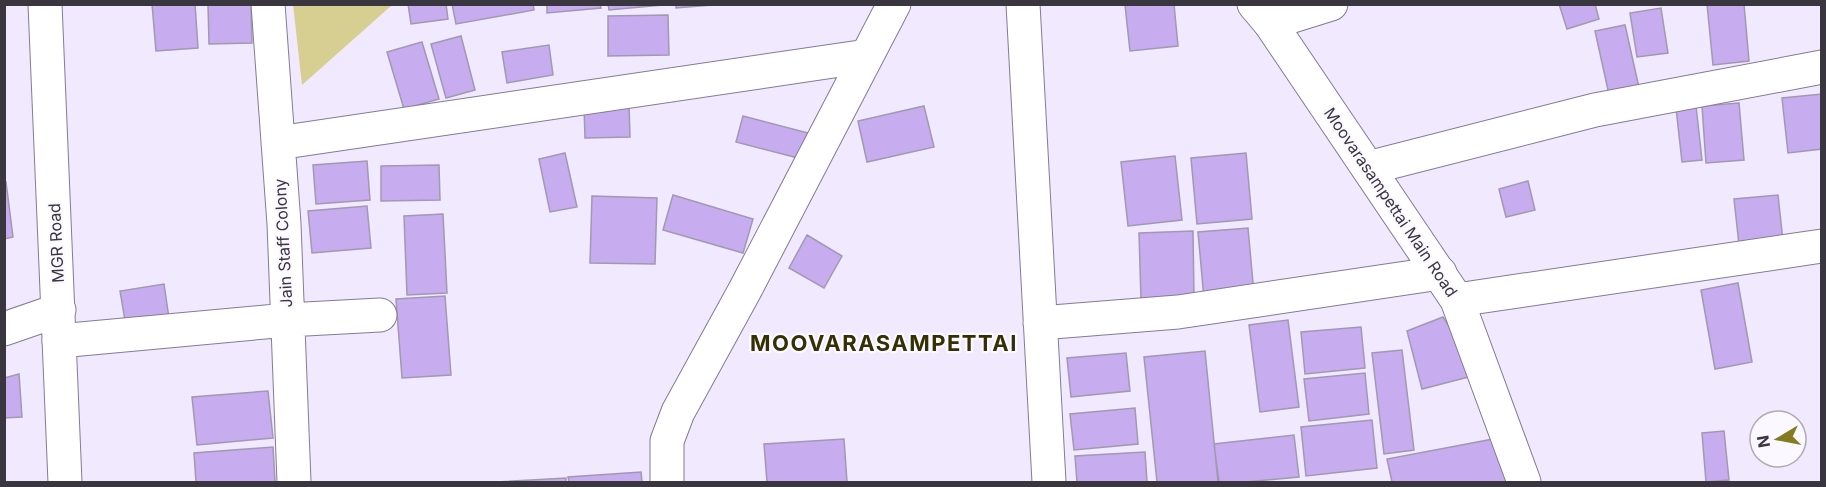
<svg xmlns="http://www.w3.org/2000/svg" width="1826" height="487" font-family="Inter,sans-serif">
  <rect width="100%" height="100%" fill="#f1e9fe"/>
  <path fill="#d6cf91" d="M293 4H392V5L302 85Z"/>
  <path fill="#c7adef" stroke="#a198b1" stroke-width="1.5" d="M152 4H195L198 48 156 51Z
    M208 4H251L252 43 209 44Z
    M408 4H446L448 19 411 24Z
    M452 4H533L534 10 456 24Z
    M547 4H600L601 8 547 13Z
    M608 4H662V5L609 10Z
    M676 4H725L676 8Z
    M1174 4 1178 46 1130 51 1125 5Z
    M1559 4H1595L1599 19 1567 29Z
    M1707 4H1744L1749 61 1713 65Z
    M1661 8 1668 53 1637 57 1630 13Z
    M668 15 669 55 608 56V16Z
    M1625 25 1640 92 1610 99 1595 31Z
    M461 36 475 90 446 98 431 44Z
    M422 42 439 99 404 109 387 52Z
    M549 45 553 75 507 83 502 52Z
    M1822 94V149L1788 153 1782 98Z
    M1739 103 1744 160 1706 163 1702 106Z
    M629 105 630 137 585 138 584 106Z
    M924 106 934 147 867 162 858 121Z
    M1696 106 1702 160 1682 162 1676 108Z
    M743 116 812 134 806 160 736 142Z
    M565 153 577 207 550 212 539 159Z
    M1246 153 1252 219 1197 224 1191 158Z
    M1175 156 1182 220 1128 226 1121 162Z
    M367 161 370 200 316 204 313 165Z
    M439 165 440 200 381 201V166Z
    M1528 181 1535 210 1506 217 1499 189Z
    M4 182H6L13 237 4 239Z
    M673 195 753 219 743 253 663 230Z
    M1778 195 1784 250 1740 254 1734 199Z
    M592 196 657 198 655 264 590 263Z
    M367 206 371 248 312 253 308 211Z
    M443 214 447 293 407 295 404 216Z
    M1248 228 1254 294 1204 299 1198 232Z
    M1193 231 1194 297 1141 299 1139 233Z
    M807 235 842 256 824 288 789 268Z
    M1738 283 1752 362 1715 369 1701 290Z
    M164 284 170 325 127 332 120 291Z
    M445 296 451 375 402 378 396 299Z
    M1443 317 1480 374 1422 389 1407 331Z
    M1288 320 1299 407 1260 412 1249 325Z
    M1361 327 1365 368 1305 374 1301 332Z
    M1402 350 1414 450 1384 454 1372 353Z
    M1205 351 1218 482H1157L1144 357Z
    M1126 353 1130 391 1071 397 1067 358Z
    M1365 373 1369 414 1309 421 1304 379Z
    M19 374 22 417 4 418V378Z
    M268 391 273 438 197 445 192 397Z
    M1135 408 1138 444 1074 450 1070 414Z
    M1372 420 1377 468 1306 476 1301 427Z
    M1724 431 1729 480 1706 482 1702 433Z
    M1294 435 1299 477 1246 482H1219L1214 444Z
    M1504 437 1512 482H1392L1387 459Z
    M844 439 847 482H767L764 444Z
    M273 447 275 482H196L194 453Z
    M1145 452 1147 482H1077L1075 456Z
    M641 472 642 482H569L568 477Z
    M566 478V482H497Z"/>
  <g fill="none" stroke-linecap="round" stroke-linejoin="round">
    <defs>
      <path id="minor" d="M268 4 284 224 294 482
        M1023 4 1049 482
        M1270 23 1331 4
        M278 143 867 56
        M1368 168 1595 110 1822 67
        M1457 300 1822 246
        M1040 323 1178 312 1440 273
        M4 329 59 310
        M59 341 287 320 380 315
        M667 482V441L678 412 745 290 894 4"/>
      <path id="tertiary" d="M45 4 65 482
        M1254 4 1270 23 1457 300 1524 482"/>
    </defs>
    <use href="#minor" stroke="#847b93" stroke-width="35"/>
    <use href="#tertiary" stroke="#847b93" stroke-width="35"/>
    <use href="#minor" stroke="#fff" stroke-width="33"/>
    <use href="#tertiary" stroke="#fff" stroke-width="33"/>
  </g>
  <g text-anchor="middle" stroke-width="4.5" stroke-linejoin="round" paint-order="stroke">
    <g font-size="16" fill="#3a3640" stroke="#fbf9ff">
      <text transform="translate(1391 202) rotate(56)" y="6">Moovarasampettai Main Road</text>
      <text transform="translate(56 243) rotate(-93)" y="6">MGR Road</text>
      <text transform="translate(283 243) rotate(-93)" y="6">Jain Staff Colony</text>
    </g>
    <g font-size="22" font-weight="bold" letter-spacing="1.5" fill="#343004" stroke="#fbf9ff">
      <text x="884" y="351">MOOVARASAMPETTAI</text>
    </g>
  </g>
  <rect width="1826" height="487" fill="none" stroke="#3a3640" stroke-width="12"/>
  <g transform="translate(1778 439) rotate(260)"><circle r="28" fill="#fbf9ff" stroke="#aeabb3" stroke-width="1.5"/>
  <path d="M0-4.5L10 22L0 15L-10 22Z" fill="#847a20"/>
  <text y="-9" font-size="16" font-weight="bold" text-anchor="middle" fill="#3a3640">N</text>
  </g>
</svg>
